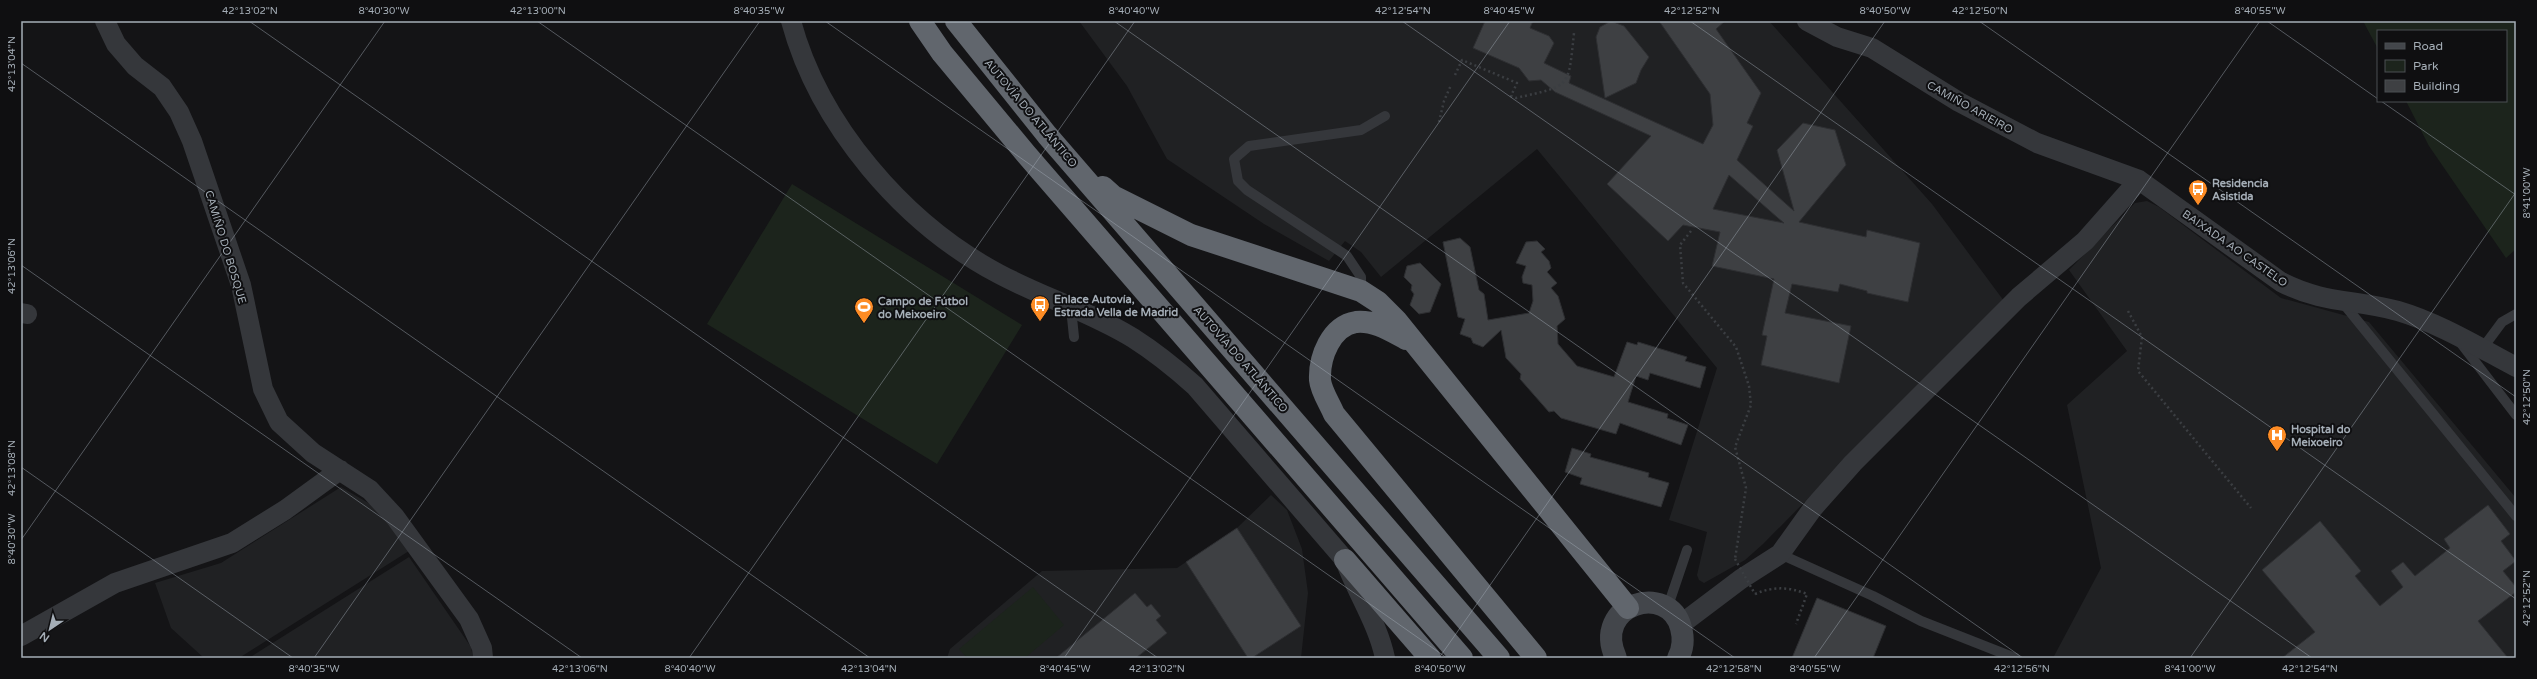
<svg xmlns="http://www.w3.org/2000/svg" width="2537" height="679" font-family="'Varela Round',sans-serif">
  <rect width="100%" height="100%" fill="#141416"/>
  <path fill="#202123" d="M1079 21H1769L1932 204 2004 301 1763 544 1745 560 1704 583 1699 580 1697 575 1707 532 1669 520 1717 368 1537 149 1381 277 1361 252 1345 241 1329 261 1264 224 1167 159 1127 86Z
    M2147 201 2159 207 2281 298 2369 322 2516 498V658H2053L2101 568 2067 405 2127 351 2069 270 2135 203Z
    M341 487 377 508 409 551 239 658H204L171 628 155 583 221 563Z
    M1271 495 1287 510 1302 549 1308 593 1301 658H947L950 649 1042 571 1177 568 1237 528Z
    M409 557 471 647 473 658H249Z"/>
  <path fill="#1c241c" d="M2363 21H2516V249L2506 258 2429 146 2406 101H2506V31H2378V49Z
    M792 184 1022 325 937 464 707 324Z
    M1033 587 1064 625 1025 658H967L959 649Z"/>
  <path fill="#3e4043" stroke="#2e2f32" fill-rule="evenodd" d="M1485 21H1533L1530 28 1549 36 1554 43 1544 63 1571 76 1569 83 1703 144 1713 125 1710 94 1659 21H1725L1716 29 1761 93 1747 123 1753 126 1737 160 1794 211 1777 150 1803 123 1835 130 1846 165 1799 222 1866 237 1867 230 1920 243 1908 302 1867 293V291L1840 284 1838 292 1792 284 1785 313 1851 326 1839 383 1761 365 1767 336 1762 335 1774 279 1712 266 1720 232 1683 225 1668 241 1607 184 1651 136 1555 92 1541 80 1529 81 1519 68 1473 48ZM1729 175 1778 218 1784 223 1713 209Z
    M1611 21 1624 26 1649 57 1641 70 1636 83 1605 98 1596 37 1600 27Z
    M1460 238 1470 247 1479 290 1484 294 1488 320 1529 313 1533 301 1532 285 1523 283 1522 277 1526 266 1516 263 1526 242 1537 241 1545 249 1541 252 1549 261 1551 268 1547 272 1557 283 1551 288 1558 296 1565 319 1557 326 1558 344 1577 366 1614 377 1627 342 1637 345 1638 342 1687 357 1685 361 1706 367 1700 388 1650 373 1648 380 1636 376 1628 402 1668 414 1667 418 1688 425 1681 445 1620 423 1616 434 1561 418 1554 411 1549 412 1520 379 1521 374 1506 358 1501 330 1483 347 1473 343 1471 338 1460 334 1465 319 1458 317 1443 242Z
    M1420 263 1441 284 1430 312 1419 314 1410 305 1414 294 1411 290 1412 285 1404 277 1407 266Z
    M1572 448 1591 454 1590 457 1649 473 1648 477 1669 483 1661 507 1580 484 1582 478 1565 472Z
    M2488 505 2510 534 2501 541 2516 561 2503 571 2516 587V592L2478 621 2508 658H2282L2315 632 2262 570 2320 521 2361 571 2355 576 2380 606 2403 587 2391 571 2403 562 2415 576 2450 548 2444 539Z
    M1237 528 1301 626 1252 658H1248L1186 562Z
    M1135 593 1147 607 1151 604 1161 616 1156 620 1167 633 1136 658H1056Z
    M1817 598 1886 626 1873 658H1792Z"/>
  <g fill="none" stroke-linecap="round" stroke-linejoin="round">
    <path stroke="#3b3e42" stroke-width="2.5" stroke-dasharray="2 3" stroke-linecap="butt" d="M1455 75 1462 60 1517 83 1511 96 1516 98C1571 85 1568 90 1574 33
      M1439 122 1444 101 1451 85
      M1691 231 1680 245 1683 283 1736 347 1749 386 1751 405 1735 447 1746 488 1735 559
      M2128 311 2142 337 2138 371 2251 508
      M1755 594C1774 586 1789 587 1807 594L1796 624"/>
    <path stroke="#35373b" stroke-width="10" d="M1361 291V277L1347 256 1247 190 1238 181 1234 159 1249 146 1361 130 1385 116
      M2343 303 2516 516
      M1071 308 1074 337
      M2460 342 2516 415
      M2482 349 2502 322 2516 314
      M1780 554 1873 596 1921 621 2015 658
      M1667 609 1687 550"/>
    <path stroke="#35373b" stroke-width="20" d="M105 21 116 44 135 66 162 87 179 112 192 141 241 285 263 389 279 422 313 453 370 490 395 517 469 619 482 648 483 658
      M791 21C819 125 904 224 999 274 1042 297 1091 312 1133 338 1155 352 1175 368 1195 386L1345 560C1357 593 1378 624 1385 658
      M1807 21 1837 37 1872 48 1959 102 2037 143 2139 180 2281 282C2324 304 2354 299 2398 311 2439 323 2478 347 2516 367
      M21 313 27 314
      M1680 625 1741 579 1780 554 1813 508 1853 463 2019 297 2085 241 2139 180
      M21 636 115 583 232 543 285 510 340 470"/>
    <path stroke="#43464b" stroke-width="22" d="M1616 658C1591 604 1669 581 1681 628 1684 639 1683 649 1678 658"/>
    <path stroke="#61666d" stroke-width="22" d="M920 21 942 53 1026 154 1462 658
      M956 21 1047 135 1499 658
      M1103 187 1113 196 1191 235 1361 291 1378 302 1396 320 1628 608
      M1406 339C1391 331 1374 320 1356 322 1331 326 1319 357 1320 380 1321 391 1330 404 1334 414L1536 658
      M1345 560 1430 658"/>
    <path stroke="#3b3e42" stroke-width="2.5" stroke-dasharray="2 3" stroke-linecap="butt" d="M1735 559 1755 594"/>
  </g>
  <path fill="none" stroke="#a5aeb7" stroke-width="1" stroke-opacity="0.45" d="M249 21 1158 658M537 21 1447 658M825 21 1735 658M1114 21 2023 658M1402 21 2312 658M1690 21 2516 599M1979 21 2516 397M2267 21 2378 99M21 63 870 658M2381 101 2516 195M21 265 582 658M21 467 293 658M21 540 385 21M314 658 760 21M689 658 1135 21M1064 658 1510 21M1439 658 1885 21M1814 658 2260 21M2190 658 2516 192"/>
  <defs>
    <symbol id="bus-pin" viewBox="-11 -11 22 30"><path d="M0 17L-7.5 6A9.5 9.5 0 1 1 7.5 6Z" fill="#fd8c25" stroke="#0f0f11"/><path d="M-5-6H5V4H4V6H2V4H-2V6H-4V4H-5ZM-3.5-4V0h7V-4ZM-3.5 1.2v1.5H-2V1.2ZM2 1.2v1.5H3.5V1.2Z" fill="#fff"/></symbol>
    <symbol id="stadium-pin" viewBox="-11 -11 22 30"><path d="M0 17L-7.5 6A9.5 9.5 0 1 1 7.5 6Z" fill="#fd8c25" stroke="#0f0f11"/><path d="M0-5a6.5 5 0 1 0 0 10a6.5 5 0 1 0 0-10ZM-3.5-1.8h7v3.6h-7Z" fill="#fff"/></symbol>
    <symbol id="hospital-pin" viewBox="-11 -11 22 30"><path d="M0 17L-7.5 6A9.5 9.5 0 1 1 7.5 6Z" fill="#fd8c25" stroke="#0f0f11"/><path d="M-5-5h3v3.5h4V-5h3V5h-3V1.5h-4V5h-3Z" fill="#fff"/></symbol>
  </defs>
  <g fill-rule="evenodd">
    <use href="#bus-pin" x="2187" y="178" width="22" height="30"/>
    <use href="#bus-pin" x="1029" y="294" width="22" height="30"/>
    <use href="#stadium-pin" x="853" y="296" width="22" height="30"/>
    <use href="#hospital-pin" x="2266" y="424" width="22" height="30"/>
  </g>
  <g text-anchor="middle" stroke-width="4" stroke-linejoin="round" paint-order="stroke">
    <g font-size="11" fill="#a5aeb7" stroke="#0f0f11">
      <text transform="translate(1970 107) rotate(29)" y="4">CAMIÑO ARIEIRO</text>
      <text transform="translate(1031 113) rotate(50)" y="4">AUTOVÍA DO ATLÁNTICO</text>
      <text transform="translate(226 247) rotate(73)" y="4">CAMIÑO DO BOSQUE</text>
      <text transform="translate(2235 248) rotate(35)" y="4">BAIXADA AO CASTELO</text>
      <text transform="translate(1241 359) rotate(49)" y="4">AUTOVÍA DO ATLÁNTICO</text>
    </g>
    <g font-size="11" font-weight="bold" fill="#a5aeb7" stroke="#0f0f11" text-anchor="start">
      <text x="2212" y="187">Residencia<tspan x="2212" dy="13">Asistida</tspan></text>
      <text x="1054" y="303">Enlace Autovía,<tspan x="1054" dy="13">Estrada Vella de Madrid</tspan></text>
      <text x="878" y="305">Campo de Fútbol<tspan x="878" dy="13">do Meixoeiro</tspan></text>
      <text x="2291" y="433">Hospital do<tspan x="2291" dy="13">Meixoeiro</tspan></text>
    </g>
  </g>
  <rect width="2537" height="679" fill="none" stroke="#0f0f11" stroke-width="44"/>
  <rect x="2377" y="30" width="130" height="72" fill="#0f0f11" stroke="#4b4f53"/>
  <rect x="2385" y="43" width="20" height="6" fill="#43464b" stroke="#4b4f53"/>
  <text x="2413" y="50" font-size="12" fill="#a5aeb7">Road</text>
  <rect x="2385" y="60" width="20" height="12" fill="#1c241c" stroke="#4b4f53"/>
  <text x="2413" y="70" font-size="12" fill="#a5aeb7">Park</text>
  <rect x="2385" y="80" width="20" height="12" fill="#3e4043" stroke="#4b4f53"/>
  <text x="2413" y="90" font-size="12" fill="#a5aeb7">Building</text>
  <g transform="translate(50 629) rotate(215)" stroke="#0f0f11" stroke-width="3" paint-order="stroke">
  <path d="M0-3L7 15L0 10L-7 15Z" fill="#a5aeb7"/>
  <text y="-6" font-size="11" font-weight="bold" text-anchor="middle" fill="#a5aeb7">N</text>
  </g>
  <rect x="22" y="22" width="2493" height="635" fill="none" stroke="#a5aeb7" stroke-width="1.5"/>
  <g font-size="10" text-anchor="middle" fill="#a5aeb7">
    <text x="250" y="14">42°13'02"N</text>
    <text x="384" y="14">8°40'30"W</text>
    <text x="538" y="14">42°13'00"N</text>
    <text x="759" y="14">8°40'35"W</text>
    <text x="1134" y="14">8°40'40"W</text>
    <text x="1403" y="14">42°12'54"N</text>
    <text x="1509" y="14">8°40'45"W</text>
    <text x="1692" y="14">42°12'52"N</text>
    <text x="1885" y="14">8°40'50"W</text>
    <text x="1980" y="14">42°12'50"N</text>
    <text x="2260" y="14">8°40'55"W</text>
    <text transform="translate(11 64) rotate(-90)" y="4">42°13'04"N</text>
    <text transform="translate(2526 193) rotate(-90)" y="4">8°41'00"W</text>
    <text transform="translate(11 266) rotate(-90)" y="4">42°13'06"N</text>
    <text transform="translate(2526 397) rotate(-90)" y="4">42°12'50"N</text>
    <text transform="translate(11 468) rotate(-90)" y="4">42°13'08"N</text>
    <text transform="translate(11 539) rotate(-90)" y="4">8°40'30"W</text>
    <text transform="translate(2526 598) rotate(-90)" y="4">42°12'52"N</text>
    <text x="314" y="672">8°40'35"W</text>
    <text x="580" y="672">42°13'06"N</text>
    <text x="690" y="672">8°40'40"W</text>
    <text x="869" y="672">42°13'04"N</text>
    <text x="1065" y="672">8°40'45"W</text>
    <text x="1157" y="672">42°13'02"N</text>
    <text x="1440" y="672">8°40'50"W</text>
    <text x="1734" y="672">42°12'58"N</text>
    <text x="1815" y="672">8°40'55"W</text>
    <text x="2022" y="672">42°12'56"N</text>
    <text x="2190" y="672">8°41'00"W</text>
    <text x="2310" y="672">42°12'54"N</text>
  </g>
</svg>
